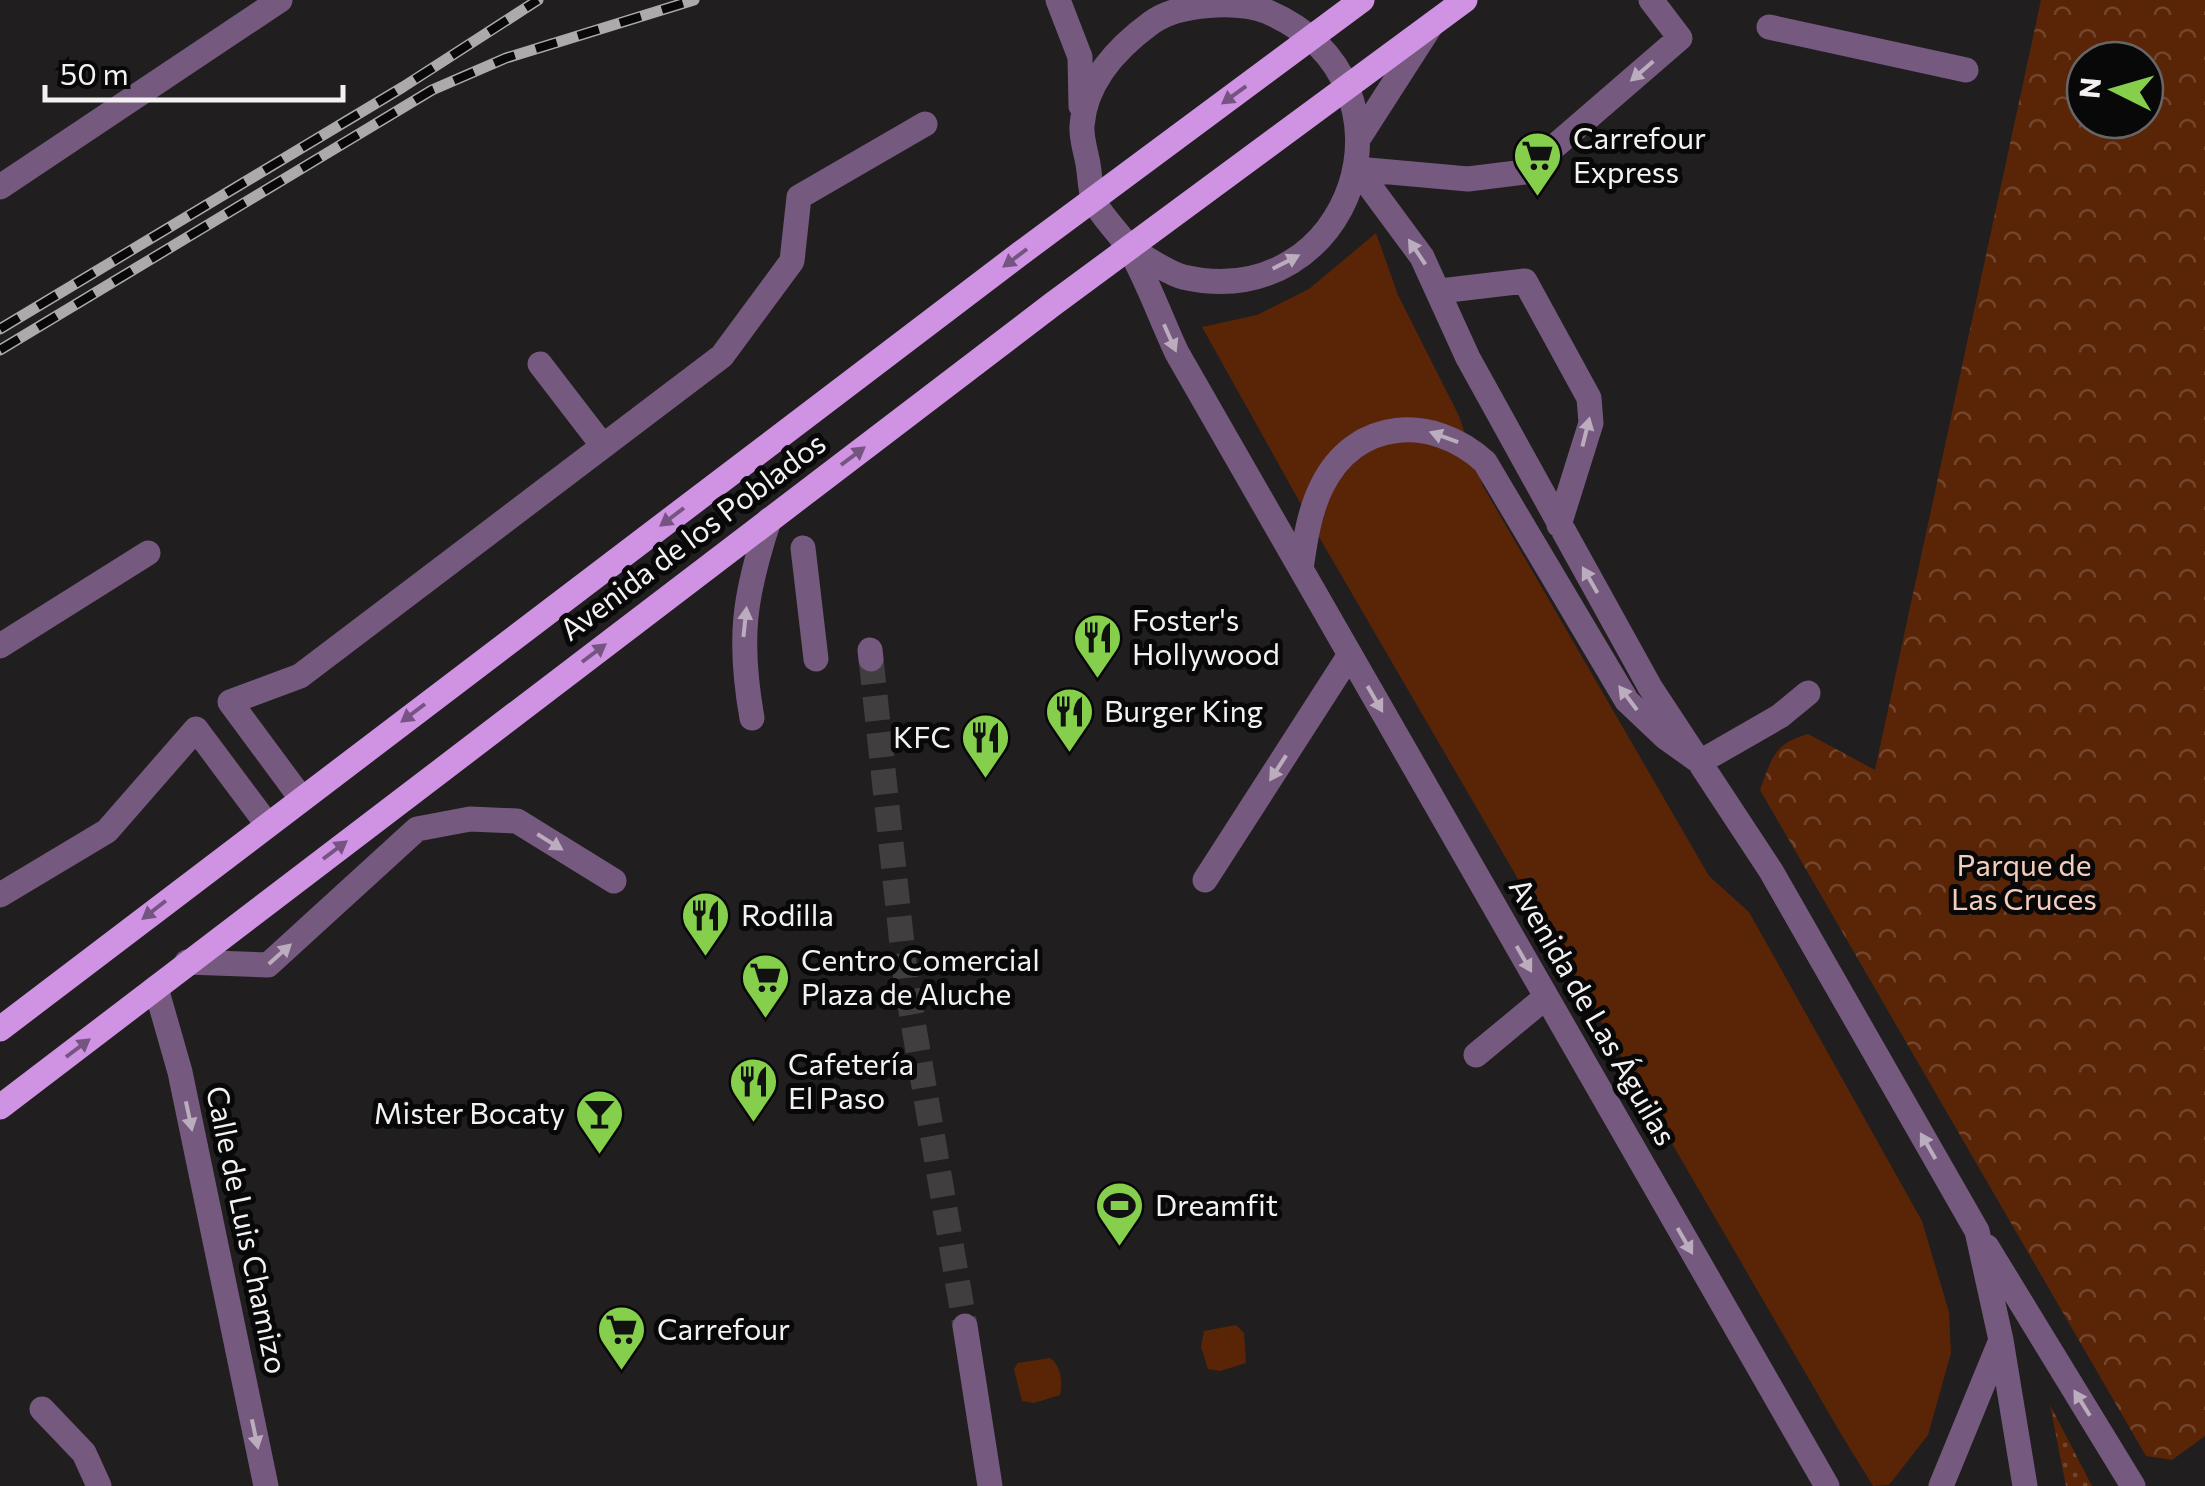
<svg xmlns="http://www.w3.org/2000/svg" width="2205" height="1486" font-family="Commissioner,sans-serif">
  <defs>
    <pattern id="grass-dots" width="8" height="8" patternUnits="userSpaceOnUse" patternTransform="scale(2.5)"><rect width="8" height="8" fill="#5a2507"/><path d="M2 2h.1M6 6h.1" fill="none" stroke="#72452c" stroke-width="1.8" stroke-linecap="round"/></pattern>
    <pattern id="park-crowns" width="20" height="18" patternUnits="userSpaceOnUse" patternTransform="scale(2.5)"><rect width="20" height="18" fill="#5a2507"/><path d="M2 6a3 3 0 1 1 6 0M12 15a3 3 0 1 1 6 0" fill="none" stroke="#72452c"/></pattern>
  </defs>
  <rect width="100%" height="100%" fill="#201e1f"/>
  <path fill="url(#grass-dots)" d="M2050 1405 2092 1486H2066Z"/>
  <path fill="url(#park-crowns)" fill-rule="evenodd" d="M2041 0H2205V1436L2172 1460 2146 1456 1760 790C1772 758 1773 744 1808 734L1875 770ZM2085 60H2145V120H2085Z"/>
  <path fill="#5a2507" d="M1376 233 1398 295 1459 416 1483 486 1709 876 1749 912 1922 1221 1949 1312 1951 1353 1928 1435 1889 1485 1873 1486 1841 1434 1326 549 1202 327 1257 315 1309 289Z
    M1236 1325 1244 1333 1246 1363 1220 1371 1208 1369 1201 1347 1204 1331Z
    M1050 1358C1061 1365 1063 1383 1060 1395L1034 1403 1022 1401 1014 1369 1018 1363Z"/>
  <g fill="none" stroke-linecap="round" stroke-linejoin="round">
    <path stroke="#403e3f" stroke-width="25" stroke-dasharray="25 12" stroke-linecap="butt" d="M871 659 906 981 965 1326"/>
    <path stroke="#76597f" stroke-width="25" d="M1058 0 1080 57 1081 106
      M1769 27 1966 70
      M1360 136 1430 27
      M1357 169 1422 257 1468 358 1650 687 1771 871 1977 1231 2001 1340 2025 1486
      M1357 169 1468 179 1525 172 1680 38 1651 0
      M0 187 280 0
      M1130 249C1146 257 1165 272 1183 277 1353 316 1431 83 1268 12 1238 0 1178 3 1151 23 1118 47 1085 82 1082 126 1081 138 1086 152 1088 164 1090 175 1090 191 1094 201 1103 219 1120 233 1130 250 1148 282 1161 319 1177 353L1827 1486
      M1440 291 1525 281 1589 398 1591 423 1559 525
      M540 364 603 446
      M803 548 816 659
      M1301 569C1305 541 1309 512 1322 486 1355 418 1433 414 1485 462L1627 701 1665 737 1700 762 1780 716 1808 693
      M0 646 148 553
      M870 650 871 659
      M752 718C738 639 744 596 769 520
      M301 798 230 702 300 676 722 356 792 261 799 197 925 124
      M1205 880 1349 656
      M0 895 107 831 196 729 267 824
      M187 962 268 965 417 829 470 819 517 821 614 881
      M156 988 180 1072 266 1486
      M1476 1055 1546 997
      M1987 1247 2133 1486
      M965 1326 990 1486
      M42 1409 84 1453 99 1486
      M1941 1486 2001 1340"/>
    <path stroke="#d092e3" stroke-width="25" d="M0 1029 1021 253 1362 0
      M0 1107 1053 304 1465 0"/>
    <defs>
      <path id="rail" d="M0 329 403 87 538 0
        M0 350 432 90 506 58 694 0"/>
    </defs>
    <use href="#rail" stroke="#acaaab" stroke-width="11"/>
    <use href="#rail" stroke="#090809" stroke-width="8" stroke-dasharray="22" stroke-linecap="butt"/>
  </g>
  <defs><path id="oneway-solid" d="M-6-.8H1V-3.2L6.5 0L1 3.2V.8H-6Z" transform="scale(2.5)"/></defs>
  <g fill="#bbadbe">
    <use href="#oneway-solid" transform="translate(1642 71) rotate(139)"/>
    <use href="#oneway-solid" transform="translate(1417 252) rotate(-124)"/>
    <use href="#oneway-solid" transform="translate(1286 262) rotate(-27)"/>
    <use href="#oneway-solid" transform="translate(1170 338) rotate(66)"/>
    <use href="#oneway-solid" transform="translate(1586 432) rotate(-76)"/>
    <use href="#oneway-solid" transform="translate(1444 437) rotate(-160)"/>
    <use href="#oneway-solid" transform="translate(1590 580) rotate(-120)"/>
    <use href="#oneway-solid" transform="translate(745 622) rotate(-84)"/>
    <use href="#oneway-solid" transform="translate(1628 698) rotate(-127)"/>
    <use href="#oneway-solid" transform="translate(1375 699) rotate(60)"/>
    <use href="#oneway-solid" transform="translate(1278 768) rotate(123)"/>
    <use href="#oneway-solid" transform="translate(550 842) rotate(32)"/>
    <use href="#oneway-solid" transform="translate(280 954) rotate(-42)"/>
    <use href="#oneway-solid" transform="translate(1524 959) rotate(60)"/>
    <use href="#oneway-solid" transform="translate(189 1116) rotate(78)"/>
    <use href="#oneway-solid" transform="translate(1928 1146) rotate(-120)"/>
    <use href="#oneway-solid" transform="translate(1685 1241) rotate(60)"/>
    <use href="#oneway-solid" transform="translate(2082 1403) rotate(-122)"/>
    <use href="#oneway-solid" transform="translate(255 1434) rotate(78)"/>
  </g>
  <g fill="#765481">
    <use href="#oneway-solid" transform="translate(1234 95) rotate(144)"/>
    <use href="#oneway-solid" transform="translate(1015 258) rotate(143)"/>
    <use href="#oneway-solid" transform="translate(853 456) rotate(-37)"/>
    <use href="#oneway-solid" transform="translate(672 517) rotate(143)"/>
    <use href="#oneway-solid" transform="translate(594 653) rotate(-37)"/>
    <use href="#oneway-solid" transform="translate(413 713) rotate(143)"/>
    <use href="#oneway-solid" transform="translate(335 850) rotate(-37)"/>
    <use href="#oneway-solid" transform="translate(154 910) rotate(142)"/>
    <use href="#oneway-solid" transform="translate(78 1048) rotate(-37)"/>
  </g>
  <defs>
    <symbol id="supermarket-pin" viewBox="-11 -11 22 30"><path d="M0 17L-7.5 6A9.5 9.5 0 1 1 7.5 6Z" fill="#85cf4c" stroke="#090809"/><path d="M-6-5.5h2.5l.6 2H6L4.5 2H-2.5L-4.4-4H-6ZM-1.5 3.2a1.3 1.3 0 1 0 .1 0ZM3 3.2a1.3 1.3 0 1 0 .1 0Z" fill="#111"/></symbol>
    <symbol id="restaurant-pin" viewBox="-11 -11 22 30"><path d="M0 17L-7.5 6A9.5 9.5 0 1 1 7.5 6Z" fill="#85cf4c" stroke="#090809"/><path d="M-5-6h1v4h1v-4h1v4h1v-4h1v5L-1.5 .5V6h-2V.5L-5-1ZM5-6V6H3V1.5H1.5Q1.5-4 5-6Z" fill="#111"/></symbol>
    <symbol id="bar-pin" viewBox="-11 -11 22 30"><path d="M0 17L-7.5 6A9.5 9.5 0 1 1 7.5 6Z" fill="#85cf4c" stroke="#090809"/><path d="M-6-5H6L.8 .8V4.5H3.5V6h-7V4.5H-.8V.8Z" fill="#111"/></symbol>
    <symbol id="stadium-pin" viewBox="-11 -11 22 30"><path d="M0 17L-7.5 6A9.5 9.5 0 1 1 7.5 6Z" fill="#85cf4c" stroke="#090809"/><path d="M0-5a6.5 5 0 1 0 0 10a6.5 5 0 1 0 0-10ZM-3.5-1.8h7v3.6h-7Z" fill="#111"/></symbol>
  </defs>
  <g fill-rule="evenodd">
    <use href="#supermarket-pin" x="1510" y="128" width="55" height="75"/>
    <use href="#restaurant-pin" x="1070" y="610" width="55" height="75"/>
    <use href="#restaurant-pin" x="1042" y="684" width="55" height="75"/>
    <use href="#restaurant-pin" x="958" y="710" width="55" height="75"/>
    <use href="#restaurant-pin" x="678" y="888" width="55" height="75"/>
    <use href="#supermarket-pin" x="738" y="950" width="55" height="75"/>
    <use href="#restaurant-pin" x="726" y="1054" width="55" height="75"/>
    <use href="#bar-pin" x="572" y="1086" width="55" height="75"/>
    <use href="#stadium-pin" x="1092" y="1178" width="55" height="75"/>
    <use href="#supermarket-pin" x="594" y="1302" width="55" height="75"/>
  </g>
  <g text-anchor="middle" stroke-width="10" stroke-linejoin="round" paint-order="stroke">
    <g font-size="30" fill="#f3f1f2" stroke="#090809" text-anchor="start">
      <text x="1573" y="149">Carrefour<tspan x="1573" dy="34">Express</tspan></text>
      <text x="1132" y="631">Foster's<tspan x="1132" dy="34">Hollywood</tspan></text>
      <text x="1104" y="722">Burger King</text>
      <text x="951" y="748" text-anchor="end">KFC</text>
      <text x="741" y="926">Rodilla</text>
      <text x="801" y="971">Centro Comercial<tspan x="801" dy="34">Plaza de Aluche</tspan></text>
      <text x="788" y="1075">Cafetería<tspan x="788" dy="34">El Paso</tspan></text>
      <text x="565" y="1124" text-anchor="end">Mister Bocaty</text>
      <text x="1155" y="1216">Dreamfit</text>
      <text x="657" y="1340">Carrefour</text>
    </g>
    <g font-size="30" fill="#f3f1f2" stroke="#090809">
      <text transform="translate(693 537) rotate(-37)" y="10">Avenida de los Poblados</text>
      <text transform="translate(1592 1012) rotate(60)" y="10">Avenida de Las Águilas</text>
      <text transform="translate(246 1230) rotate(78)" y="10">Calle de Luis Chamizo</text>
    </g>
    <g font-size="30" fill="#f4cebc" stroke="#090809">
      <text x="2024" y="876">Parque de<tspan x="2024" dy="34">Las Cruces</tspan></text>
    </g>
  </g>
  <g transform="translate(2115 90) rotate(275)"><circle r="48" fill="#090809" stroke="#676566" stroke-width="2.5"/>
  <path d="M0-8L18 38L0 25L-18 38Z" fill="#85cf4c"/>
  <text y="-15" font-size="28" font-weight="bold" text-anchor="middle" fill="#f3f1f2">N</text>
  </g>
  <path d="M45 85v15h298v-15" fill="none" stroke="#f3f1f2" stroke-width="5"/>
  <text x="60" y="85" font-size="30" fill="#f3f1f2" stroke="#090809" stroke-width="8" paint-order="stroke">50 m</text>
</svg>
